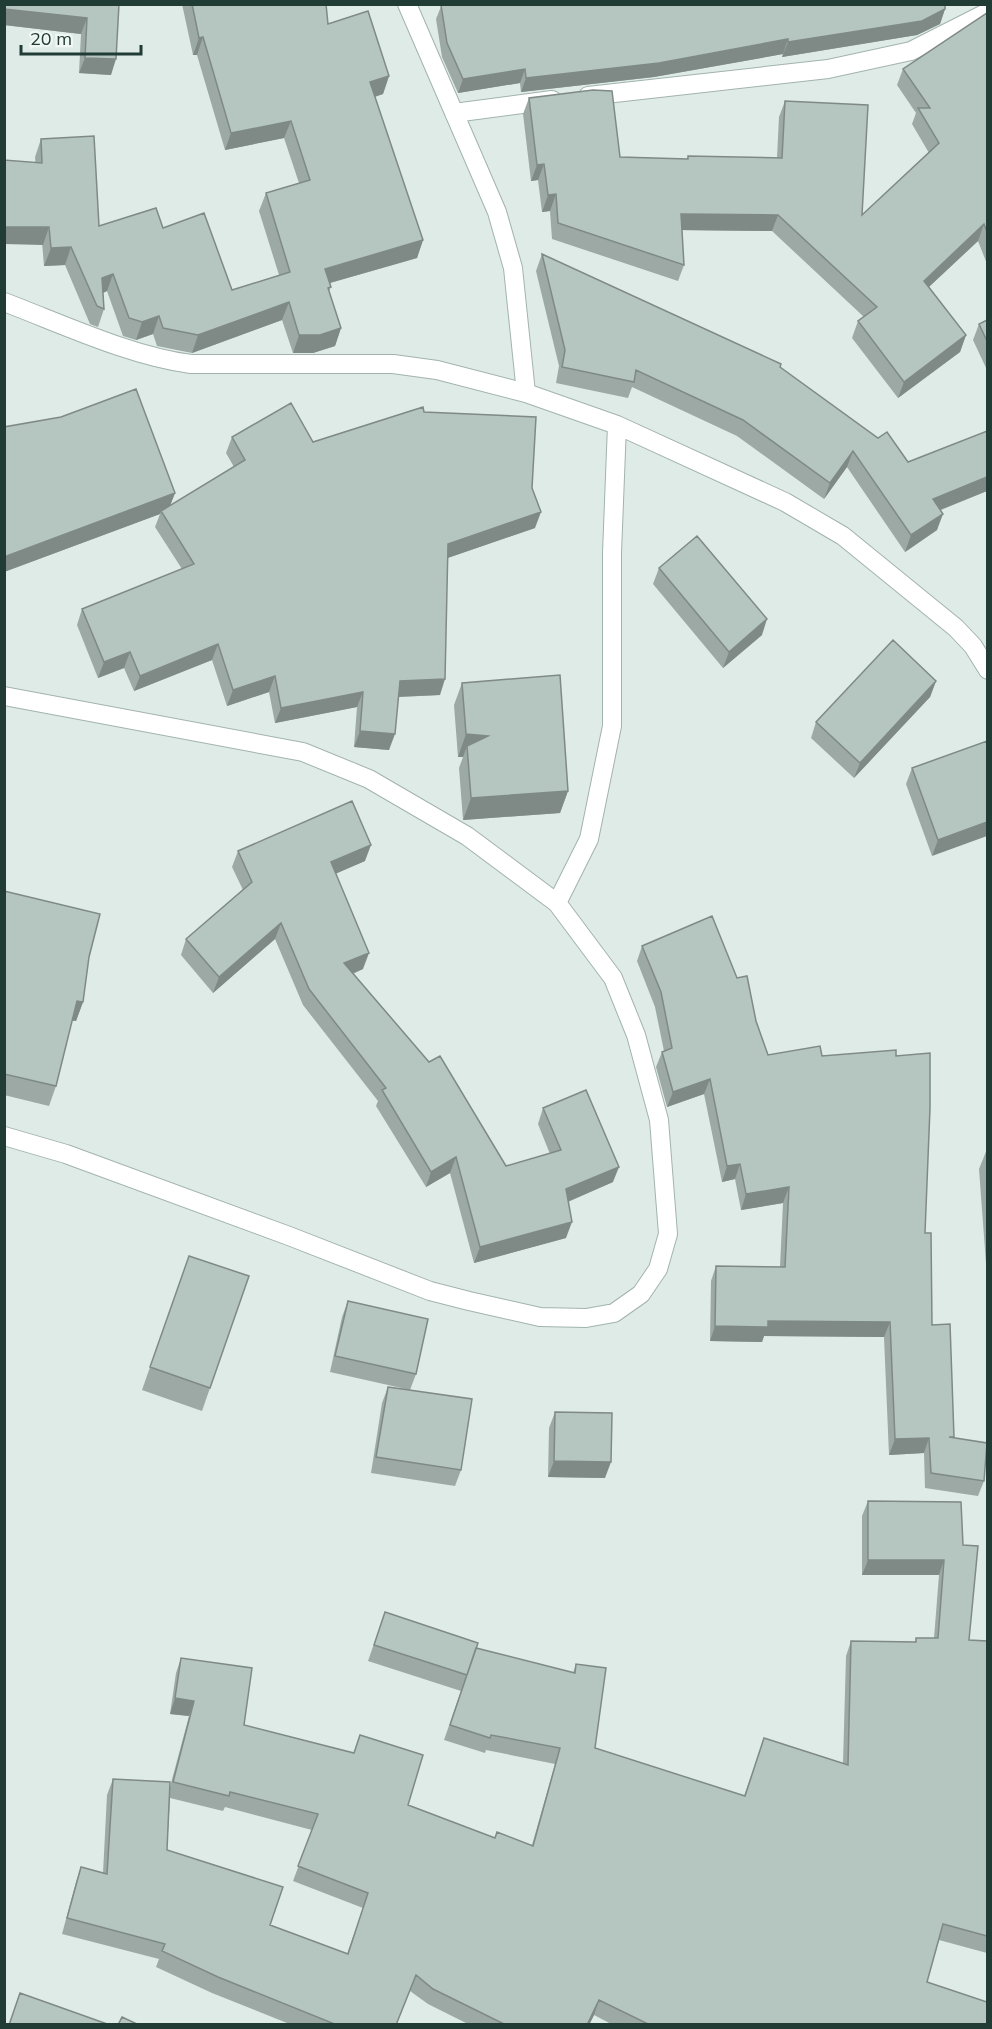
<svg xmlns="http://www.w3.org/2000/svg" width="992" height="2029" font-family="Mulish,sans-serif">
  <rect width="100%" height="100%" fill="#dfebe6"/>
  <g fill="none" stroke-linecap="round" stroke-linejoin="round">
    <defs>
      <path id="minor" d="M407 4 497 212 513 268 526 393
        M588 96 828 69 911 51 988 12
        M454 113 552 100
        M4 302C62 324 130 356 191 364H393L437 370 526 393 617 425 785 502 843 536 956 628 973 646 988 670
        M4 696 303 752 369 779 467 836 557 903 613 978 636 1035 659 1120 668 1234 658 1269 641 1294 614 1313 586 1318 540 1317 469 1301 430 1291 289 1236 66 1154 4 1136
        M557 903 589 839 612 726V553L617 425"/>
    </defs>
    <use href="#minor" stroke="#a2b3ad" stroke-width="20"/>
    <use href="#minor" stroke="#fff" stroke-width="18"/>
  </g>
  <path fill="#9ca9a4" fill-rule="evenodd" d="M4 4H119L111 75 79 73 81 34 4 25Z
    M182 4H326L328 24 389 76 383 94 375 97 423 240 417 258 330 283 331 287 329 291 341 328 335 346 313 353H293L282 320 192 353 157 346 153 334 136 340 123 336 107 291 103 293 104 309 98 327 90 324 65 265 44 266 35 157 41 139 99 226 163 228 232 290 279 275 259 211 266 193 299 183 284 138 225 150 197 55H193Z
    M442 4H945V9L940 24 917 35 782 57 783 54 654 77 521 92 520 83 458 93 442 57 436 19Z
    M987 13V264L978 241 929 287 966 335 960 352 898 398 852 338 858 321 864 317 772 231 682 230 684 265 678 281 552 239 550 211 542 212 538 180 531 181 523 114 529 98 620 157 687 159 688 156 777 158 779 117 785 101 862 215 929 153 912 124 916 113 897 85 903 69Z
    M542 254 780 367 908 462 987 431V491L941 510 937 530 905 552 847 467 824 499 737 436 632 387 628 398 556 383 559 366 536 271Z
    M987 320V370L973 340 979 324Z
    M424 412 532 488 535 528 447 558 440 695 399 697 389 750 354 747 357 707 275 723 269 692 227 706 212 660 134 691 124 668 98 678 77 625 82 609 182 569 155 527 160 514 4 572V427L175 493 170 506 234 467 226 453 232 437 313 442Z
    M659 568 762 635 723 668 653 584Z
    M936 681 930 697 854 778 811 738 816 722Z
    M462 683 568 791 560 813 463 820 459 768 463 757H458L454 705Z
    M987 742 932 856 906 784 912 768Z
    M238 851 365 861 336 873 363 969 353 974 506 1166 550 1154 538 1124 543 1108 613 1182 568 1202 566 1238 474 1263 450 1173 426 1187 376 1106 378 1101 303 1005 275 939 213 993 181 955 186 939 243 890 232 867Z
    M4 891 89 957 83 1002 76 1021H72L56 1086 49 1106 4 1095Z
    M642 946 737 978 756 1021 768 1055 896 1056 925 1233 932 1325 954 1438 984 1481 978 1496 925 1488 924 1453 889 1455 884 1337 764 1336 762 1342 710 1341 711 1281 716 1266 780 1267 783 1203 741 1210 735 1179 722 1182 704 1094 667 1107 656 1067 662 1052 664 1051 655 1007 637 961Z
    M987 1149V1277L979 1169Z
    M189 1256 210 1388 202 1411 142 1390Z
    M348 1301 416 1374 410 1390 461 1470 455 1486 371 1473 382 1403 388 1387 406 1389 330 1372 342 1317Z
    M555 1412 605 1478 548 1477 549 1428Z
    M868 1501 963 1545 969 1640 987 1641V1953L939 1940 927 1982 987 2025H613L594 2015 589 2025H470L428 2004 410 1991 396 2025H292L212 1993 156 1967 159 1959 62 1934 76 1882 81 1867 103 1873 107 1795 113 1779 170 1787 189 1716 170 1714 176 1673 181 1658 244 1725 354 1753 360 1735 408 1805 495 1838 532 1845 555 1764 486 1750 485 1753 444 1740 461 1691 368 1661 385 1612 476 1650 573 1673 576 1664 595 1748 744 1796 764 1738 843 1763 846 1656 851 1641 915 1642 916 1638H934L939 1575H862V1516ZM170 1798 223 1811 225 1807 312 1830 293 1881 363 1908 347 1954 270 1925 167 1850Z"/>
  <path fill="#7f8a86" d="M4 9 87 18 81 34 4 25Z
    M945 9 940 24 917 35 782 57 788 42Z
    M203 37 197 55H193L199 38Z
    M788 39 783 54 654 77 521 92 526 78Z
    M85 58 116 59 111 75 79 73Z
    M525 69 520 83 458 93 463 79Z
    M389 76 383 94 364 100 370 82Z
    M291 121 284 138 225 150 231 133Z
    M544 164 538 180 531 181 537 165Z
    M556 194 550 211 542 212 548 195Z
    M681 214 778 215 772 231 675 230Z
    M984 224 978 241 918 297 924 281Z
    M4 227H49L43 245 4 244Z
    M423 240 417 258 319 286 325 269Z
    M71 247 65 265 44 266 51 248Z
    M113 274 107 291 96 296 102 278Z
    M289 302 282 320 192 353 198 335Z
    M159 316 153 334 136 340 142 322Z
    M341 328 335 346 313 353H293L299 335Z
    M966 335 960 352 898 398 904 382Z
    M853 451 847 467 824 499 830 483Z
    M987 477V491L927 515 933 499Z
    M175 493 168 511H161L160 514 4 572V557Z
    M541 512 535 528 442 560 448 544Z
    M943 514 937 530 905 552 911 535Z
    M767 619 762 635 723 668 729 652Z
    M218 644 212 660 134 691 140 676Z
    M130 652 124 668 98 678 104 662Z
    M275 676 269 692 227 706 233 690Z
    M445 679 440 695 394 697 400 681Z
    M936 681 930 697 854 778 860 763Z
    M363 692 357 707 275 723 281 708Z
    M360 731 395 734 389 750 354 747Z
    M466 734 488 736 467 746 463 757H458Z
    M568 791 560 813 463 820 471 798Z
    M987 822V836L932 856 938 840Z
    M371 845 365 861 326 878 331 862Z
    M281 923 275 939 213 993 219 977Z
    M369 953 363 969 338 979 344 963Z
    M77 1001 83 1002 76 1021 70 1020Z
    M710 1079 704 1094 667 1107 673 1092Z
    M456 1157 450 1173 426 1187 431 1172Z
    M740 1164 735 1179 722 1182 727 1166Z
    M619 1167 613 1182 560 1205 566 1189Z
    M789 1187 783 1203 741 1210 746 1194Z
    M572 1222 566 1238 474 1263 480 1247Z
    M768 1321 890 1322 884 1337 764 1336 762 1342 710 1341 715 1326Z
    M929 1438 924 1453 889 1455 895 1439Z
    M554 1461 611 1462 605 1478 548 1477Z
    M868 1560H944L939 1575H862Z
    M175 1698 194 1701 189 1716 170 1714Z
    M599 2000 594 2015 589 2025H587Z"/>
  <path fill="#b5c5bf" stroke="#7f8a86" stroke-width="1.5" d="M4 4H119L116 59 85 58 87 18 4 9Z
    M192 4H326L328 24 368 11 389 76 370 82 423 240 325 269 331 287 328 288 341 328 320 335H299L289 302 198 335 163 328 159 316 142 322 129 318 113 274 102 278 104 309 97 306 71 247 51 248 49 227H4V160L42 163 41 139 94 136 99 226 156 208 163 228 204 213 232 290 290 272 266 193 310 180 291 121 231 133 203 37 199 38Z
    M445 4H945V9L922 21 788 42V39L659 63 526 78 525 69 463 79 447 43 441 5Z
    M987 13V232L984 224 924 281 966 335 904 382 858 321 877 307 778 215 681 214 684 265 558 223 556 194 548 195 544 164 537 165 529 98 593 90 612 91 620 157 688 159V156L782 158 785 101 868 105 862 215 939 143 918 108H930L903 69Z
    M542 254 781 364 780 367 878 438 887 432 908 462 987 431V477L933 499 943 514 911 535 853 451 830 483 743 420 636 370 634 382 562 367 565 350Z
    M987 320V341L979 324Z
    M136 389 175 493 4 557V427L61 417Z
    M291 403 313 442 423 407 424 412 536 417 532 488 541 512 448 544 445 679 400 681 395 734 360 731 363 692 281 708 275 676 233 690 218 644 140 676 130 652 104 662 82 609 194 564 161 511 245 460 232 437Z
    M697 536 767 619 729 652 659 568Z
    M893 640 936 681 860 763 816 722Z
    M560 675 568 791 471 798 467 746 488 736 466 734 462 683Z
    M987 741V822L938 840 912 768Z
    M352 801 371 845 331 862 369 953 344 963 429 1062 440 1056 506 1166 561 1150 543 1108 586 1090 619 1167 566 1189 572 1222 480 1247 456 1157 431 1172 382 1090 386 1088 309 989 281 923 219 977 186 939 252 882 238 851Z
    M4 891 100 914 89 957 83 1002 77 1001 56 1086 4 1074Z
    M712 916 737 978 747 976 756 1021 768 1055 820 1046 822 1056 896 1050V1056L930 1053V1108L925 1233H931L932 1325 950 1324 954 1437H949L987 1443 984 1481 931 1473 929 1438 895 1439 890 1322 768 1321V1327L715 1326 716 1266 785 1267 789 1187 746 1194 740 1164 727 1166 710 1079 673 1092 662 1052 672 1048 661 992 642 946Z
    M189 1256 249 1276 210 1388 150 1367Z
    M348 1301 428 1319 416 1374 335 1356Z
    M388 1387 472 1399 461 1470 376 1457Z
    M555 1412 612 1413 611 1462 554 1461Z
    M868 1501 961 1502 963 1545 978 1546 969 1640 987 1641V1936L943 1924 927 1982 987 2002V2025H650L599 2000 587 2025H506L433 1989 416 1975 396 2025H337L218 1977 162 1951 165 1944 67 1918 81 1867 107 1874 113 1779 170 1782 167 1850 283 1887 270 1925 348 1954 368 1893 298 1866 318 1814 230 1792 229 1796 173 1782 194 1701 175 1698 181 1658 252 1668 244 1725 354 1753 360 1735 423 1755 408 1805 495 1838 497 1832 533 1846 560 1748 491 1735 490 1738 450 1725 476 1648 575 1673 576 1664 606 1668 595 1748 745 1796 764 1738 848 1765 851 1641 916 1642V1638H938L944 1560H868Z
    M385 1612 478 1643 467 1675 374 1645Z
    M20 1993 110 2025H9Z
    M122 2017 139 2025H118Z"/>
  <rect width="992" height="2029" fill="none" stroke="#213b35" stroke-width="12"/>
  <path d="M21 45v9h120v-9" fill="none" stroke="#213b35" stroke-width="3"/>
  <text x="30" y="45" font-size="18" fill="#213b35" stroke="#f0f7f4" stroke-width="4.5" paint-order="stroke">20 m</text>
</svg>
